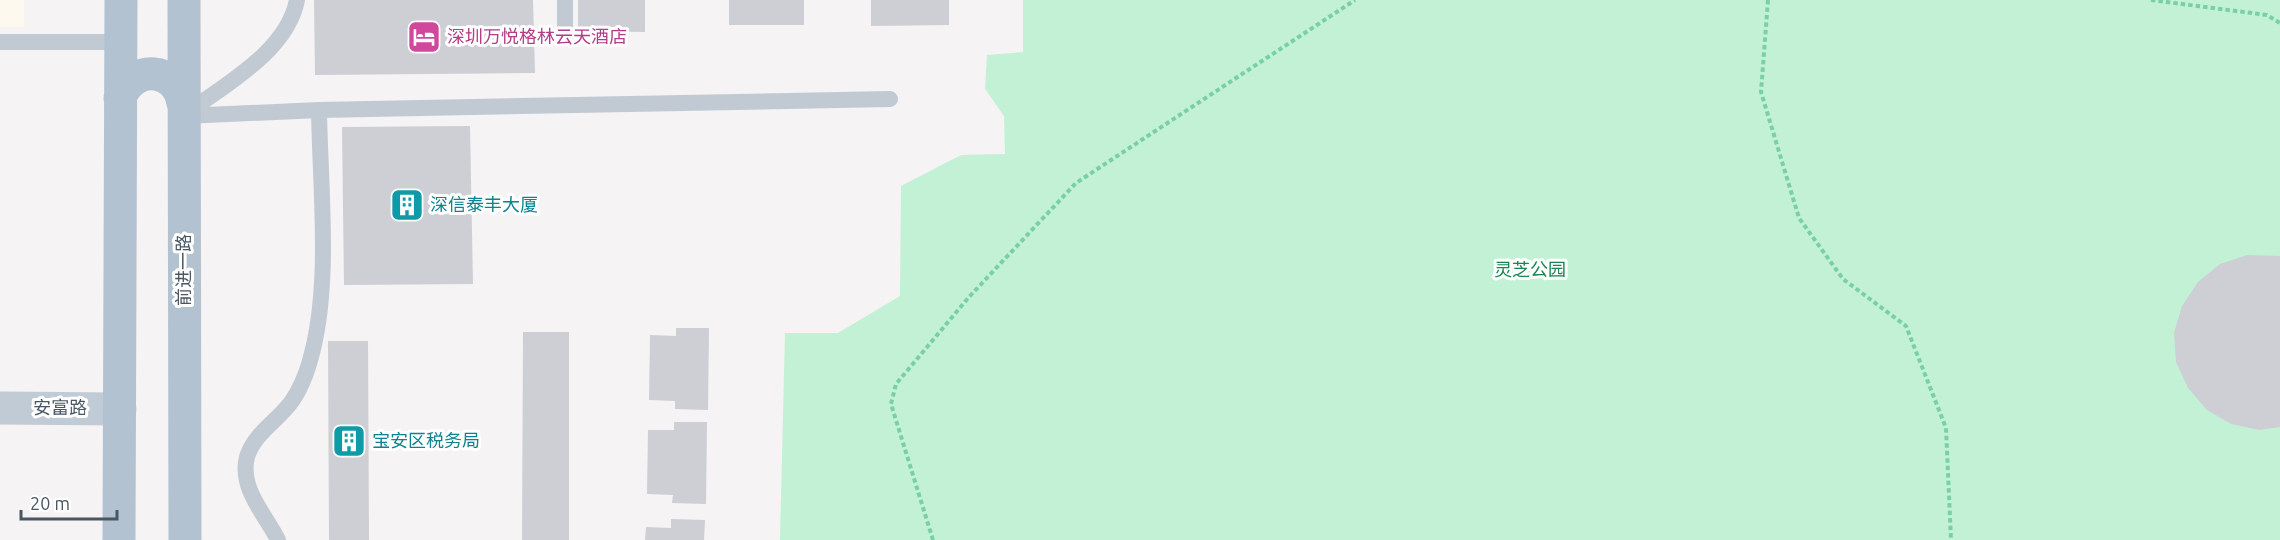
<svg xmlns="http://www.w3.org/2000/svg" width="2280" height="540" font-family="Ubuntu,'Noto Sans SC',sans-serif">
  <rect width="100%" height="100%" fill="#f5f3f3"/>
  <path fill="#fdf9ef" d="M0 0H24V27H0Z"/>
  <path fill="#c3f1d5" d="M1023 0H2280V540H780L785 333H838L900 296 901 186 961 155 1005 154 1004 116 985 89 987 55 1023 52Z"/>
  <path fill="#cdcfd5" d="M314 0H533L535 73 315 75Z
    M578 0H645V32L578 31Z
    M729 0H804V25H729Z
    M871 0H949V25L871 26Z
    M470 126 473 284 344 285 342 127Z
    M2247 255 2280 256V427L2259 430 2231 424 2207 410 2188 388 2176 362 2174 333 2182 306 2198 282 2220 264Z
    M676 328H709L708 410 675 409V401L649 400 650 335 676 336Z
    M523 332H569V540H522Z
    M328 341H368L369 540H329Z
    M674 422H707L706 504 672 503 673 495 647 494 648 430H674Z
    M671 519 705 520 704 540H645L646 527 671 528Z"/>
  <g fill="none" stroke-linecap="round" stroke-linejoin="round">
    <path stroke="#7ad0a6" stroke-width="4" stroke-dasharray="4.5 3" stroke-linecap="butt" d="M1768 0 1761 92 1799 218 1843 279 1906 326 1946 428 1951 540
      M2151 0 2267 15 2280 23
      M933 540 891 404 896 384 969 297 1076 183 1355 0"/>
    <path stroke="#c1cad2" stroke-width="16" d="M565 0V28
      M0 42H121
      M184 115C224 85 287 52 297 0
      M184 116 319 110 890 99
      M278 540C266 515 239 489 247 457 254 433 279 420 292 401 299 391 306 375 309 364 332 289 320 189 319 110"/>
    <path stroke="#c1cbd6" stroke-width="33" d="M0 408 120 409"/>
    <path stroke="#b3c2d1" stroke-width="33" d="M184 0 185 540
      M120 98C133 63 177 67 183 103
      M119 540 121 0"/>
  </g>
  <defs>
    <symbol id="hotel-square" viewBox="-11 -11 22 22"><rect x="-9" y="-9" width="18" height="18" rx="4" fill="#d1479c" stroke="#fff"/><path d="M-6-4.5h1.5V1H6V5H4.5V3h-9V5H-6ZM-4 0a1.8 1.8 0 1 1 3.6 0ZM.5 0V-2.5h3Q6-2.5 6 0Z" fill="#fff"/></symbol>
    <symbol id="building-square" viewBox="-11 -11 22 22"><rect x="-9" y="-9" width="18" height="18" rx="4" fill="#0f9aa8" stroke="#fff"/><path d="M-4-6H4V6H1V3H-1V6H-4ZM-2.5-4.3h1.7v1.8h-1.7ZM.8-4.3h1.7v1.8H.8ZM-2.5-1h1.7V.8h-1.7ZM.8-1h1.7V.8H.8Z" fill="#fff"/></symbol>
  </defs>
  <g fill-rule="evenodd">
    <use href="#hotel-square" x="405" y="18" width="38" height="38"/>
    <use href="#building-square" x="388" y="186" width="38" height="38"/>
    <use href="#building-square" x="330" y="422" width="38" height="38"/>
  </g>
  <g text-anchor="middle" stroke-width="6" stroke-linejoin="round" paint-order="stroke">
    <g font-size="18" fill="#b23c85" stroke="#fff" text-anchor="start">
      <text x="447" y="43">深圳万悦格林云天酒店</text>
    </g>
    <g font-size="18" fill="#0d838f" stroke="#fff" text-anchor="start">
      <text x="430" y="211">深信泰丰大厦</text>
      <text x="372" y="447">宝安区税务局</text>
    </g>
    <g font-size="18" fill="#4a5661" stroke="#fff">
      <text transform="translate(184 270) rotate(-90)" y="6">前进一路</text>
      <text x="60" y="414">安富路</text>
    </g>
    <g font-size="18" fill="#17864f" stroke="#fff">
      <text x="1530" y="276">灵芝公园</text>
    </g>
  </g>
  <path d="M21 510v9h96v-9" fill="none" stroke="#4a5661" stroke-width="3"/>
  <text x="30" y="510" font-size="18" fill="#4a5661" stroke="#ffffff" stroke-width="4.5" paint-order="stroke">20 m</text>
</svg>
